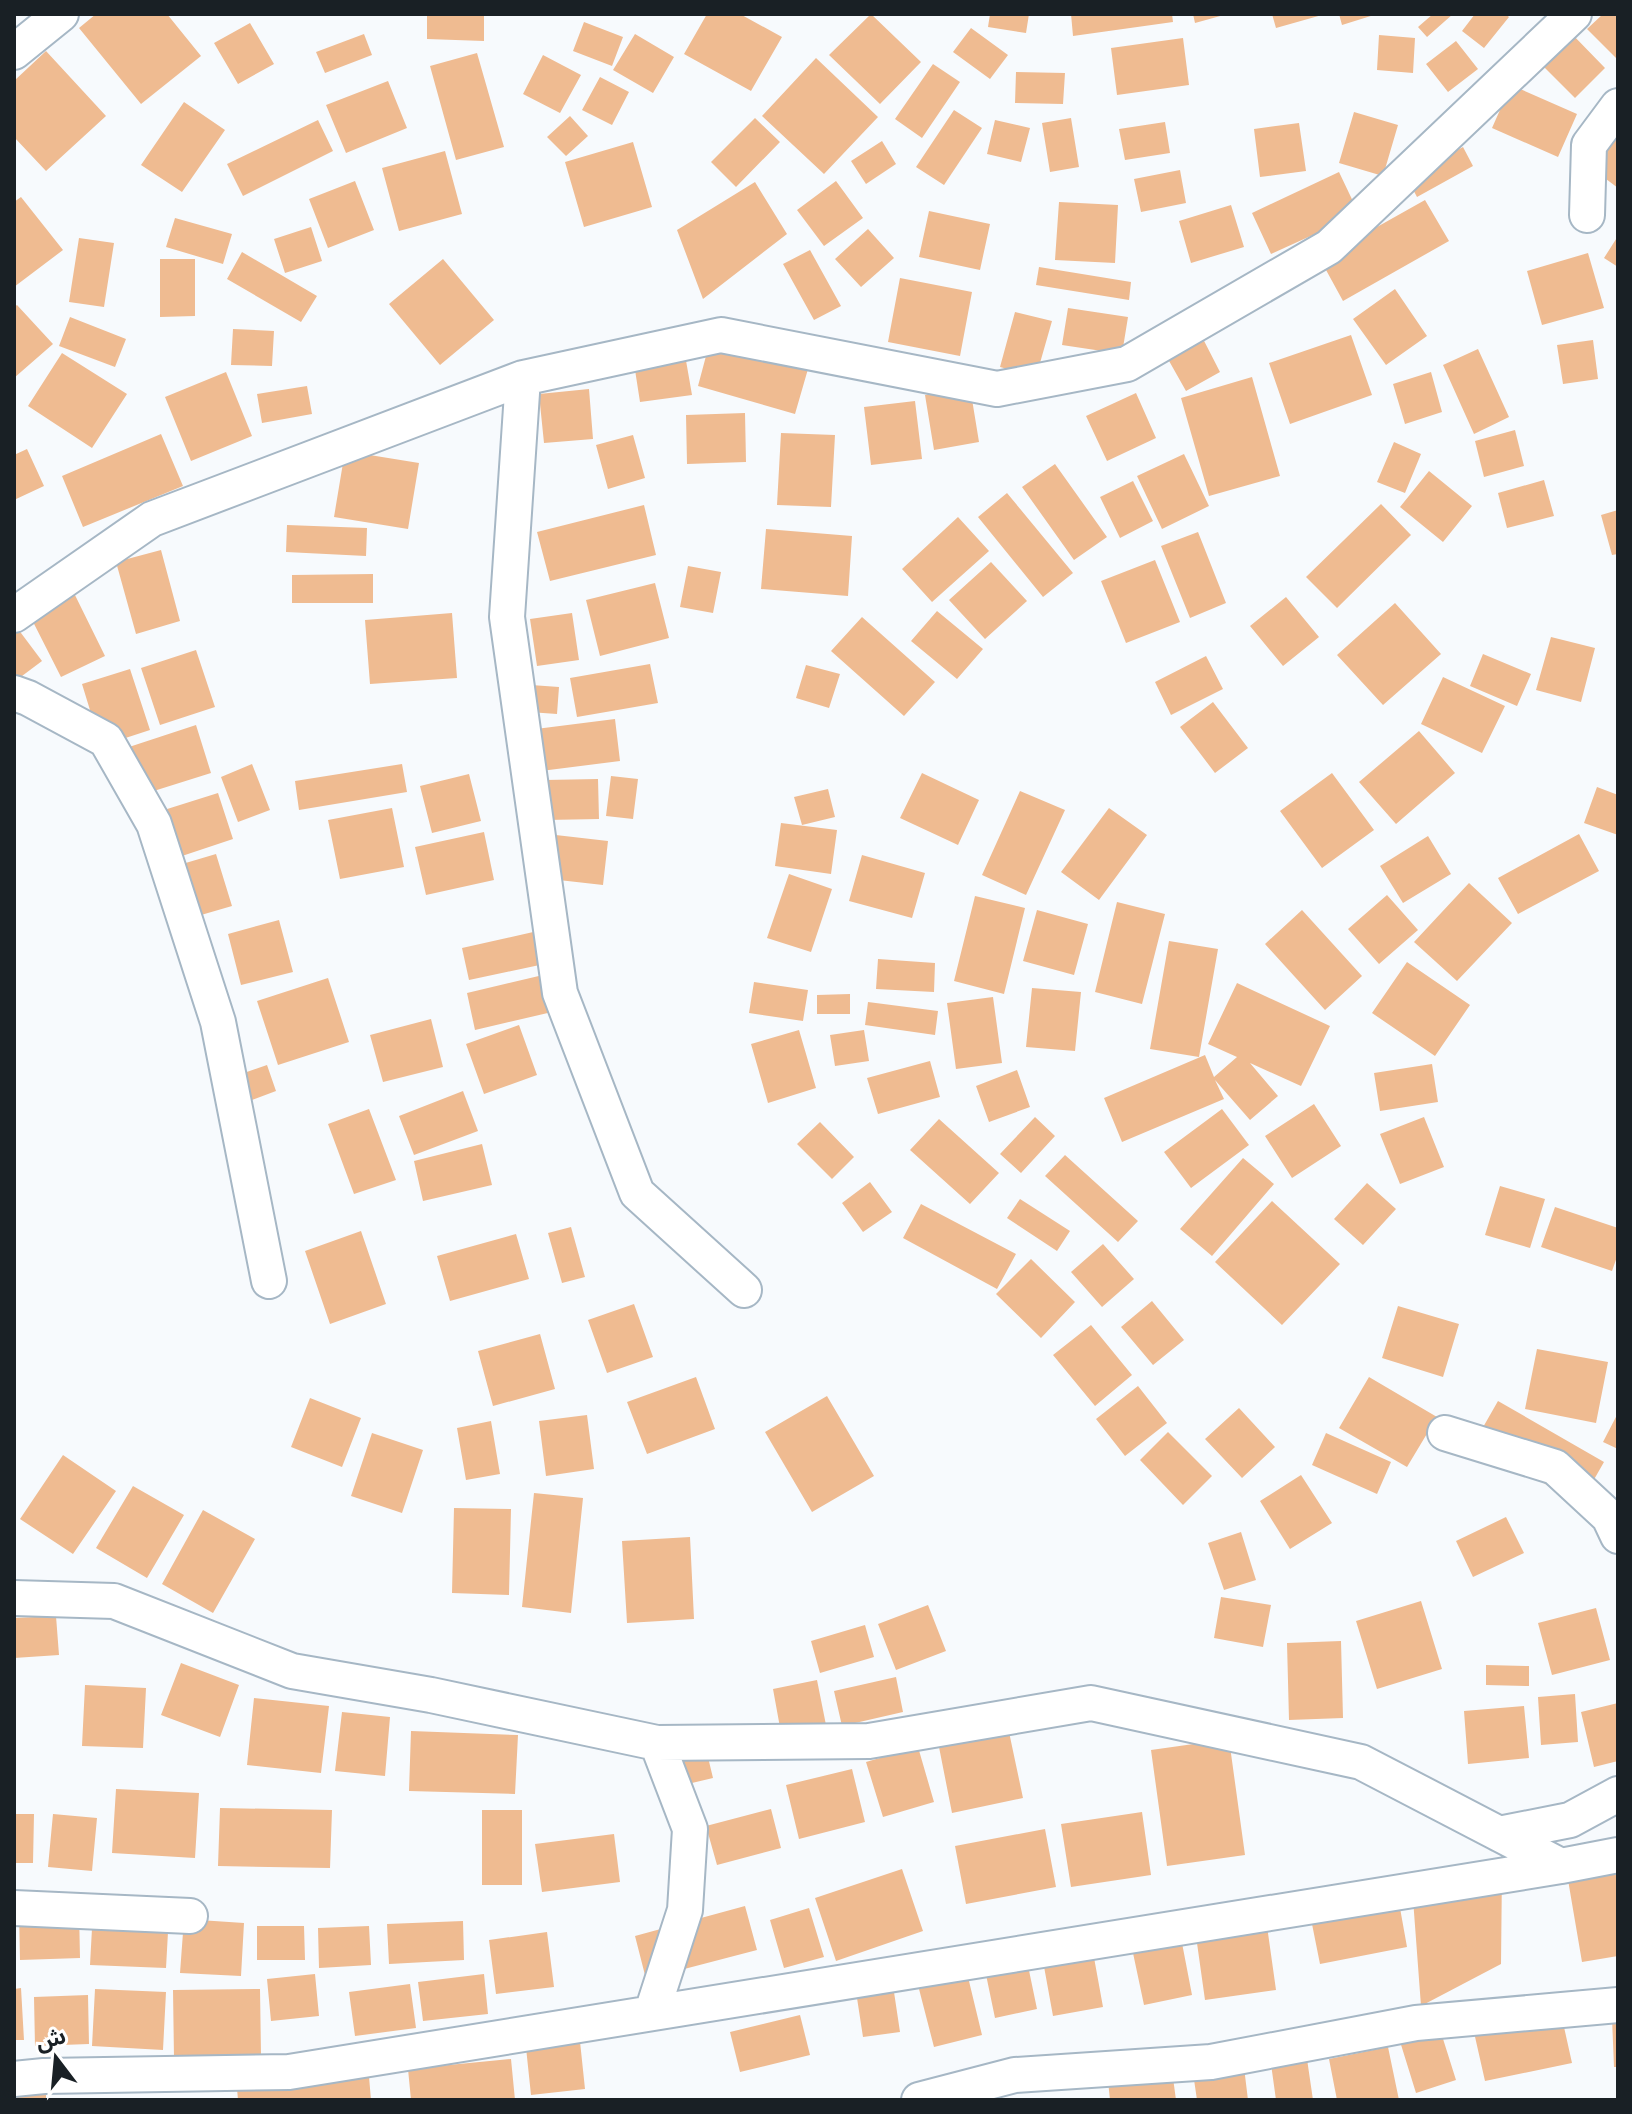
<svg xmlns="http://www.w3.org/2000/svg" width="1632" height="2114" font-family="'IBM Plex Serif','Noto Sans Arabic',serif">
  <rect width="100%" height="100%" fill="#f7fafd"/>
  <path fill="#efbb91" d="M96 14H167L201 56 141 104 79 28Z
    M427 14H484V41L427 39Z
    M707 14H740L782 37 751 91 684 54Z
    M871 14 921 62 880 104 829 55Z
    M990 14H1029L1026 33 988 27Z
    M1071 14H1172L1173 22 1073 36Z
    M1193 14H1224V15L1195 23Z
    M1272 14H1322V15L1276 28Z
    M1339 14H1374V15L1342 25Z
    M1433 14H1453L1427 37 1418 27Z
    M1475 14H1506L1509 17 1484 48 1462 31Z
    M1603 14H1618L1616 58 1587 29Z
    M584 22 623 37 612 66 573 51Z
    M250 23 274 64 238 84 214 43Z
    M971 28 1008 55 990 79 953 52Z
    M1570 32 1605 68 1575 98 1539 62Z
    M364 34 372 55 325 73 316 52Z
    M635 34 674 57 653 93 613 70Z
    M1379 35 1415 38 1413 73 1377 70Z
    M1183 38 1189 85 1117 95 1111 48Z
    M1456 41 1478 69 1448 92 1426 64Z
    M46 51 106 116 46 171 14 137V81Z
    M477 53 504 147 456 160 430 66Z
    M543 55 581 75 560 113 523 94Z
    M816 58 878 117 824 174 762 116Z
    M933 64 960 82 922 138 895 119Z
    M1016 72 1065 73 1063 104 1015 103Z
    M600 77 629 92 612 125 582 110Z
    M388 81 407 128 346 153 326 105Z
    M1511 85 1577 114 1558 157 1492 128Z
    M1618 99V188L1574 155Z
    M184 102 225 130 182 192 141 165Z
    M954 110 982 128 944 185 916 167Z
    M1354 112 1398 125 1383 176 1339 163Z
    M570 116 588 136 566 156 547 137Z
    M755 118 780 142 736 187 711 162Z
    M1071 118 1079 167 1050 172 1042 123Z
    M318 120 333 151 243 196 227 164Z
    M995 120 1030 128 1021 162 987 154Z
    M1165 122 1170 153 1125 160 1119 129Z
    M1299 123 1306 171 1260 177 1254 129Z
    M882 141 896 164 866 184 851 161Z
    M633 142 652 207 584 227 565 162Z
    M1463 147 1473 166 1417 197 1407 178Z
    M445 151 462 214 399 231 382 168Z
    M1180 170 1186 203 1141 212 1134 179Z
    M1339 172 1359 214 1271 254 1252 213Z
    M355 181 374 230 328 248 309 199Z
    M836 181 863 218 824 246 797 210Z
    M755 182 787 234 703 299 677 230Z
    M21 197 63 250 14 287V202Z
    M1425 200 1449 241 1343 301 1320 259Z
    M1059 202 1118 205 1115 263 1055 260Z
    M1231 205 1244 247 1191 263 1179 221Z
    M929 211 990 224 980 270 919 257Z
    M175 218 232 234 223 264 166 247Z
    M311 227 322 261 285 273 274 239Z
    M868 229 894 258 861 287 835 259Z
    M1618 236V267L1604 258Z
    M79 238 114 243 104 307 69 302Z
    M810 250 841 306 814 320 783 264Z
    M242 252 317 296 301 322 227 279Z
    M1588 253 1604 308 1542 325 1527 271Z
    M160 259H195V316L160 317Z
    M443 259 494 320 440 365 389 304Z
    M1039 267 1131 282 1129 300 1036 285Z
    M900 278 972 292 960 356 888 342Z
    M1395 289 1427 336 1386 365 1353 319Z
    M17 305 53 344 14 378V307Z
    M1068 308 1128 317 1122 354 1062 345Z
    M1015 312 1052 321 1036 377 1000 367Z
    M70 317 126 339 115 367 59 346Z
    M233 329 274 331 272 366 231 365Z
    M1200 333 1220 372 1186 391 1164 352Z
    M1351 335 1372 395 1290 424 1269 363Z
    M1593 340 1598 379 1563 384 1557 345Z
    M710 341 808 369 795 414 698 386Z
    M684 349 692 395 640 402 633 357Z
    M1478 349 1509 417 1474 434 1443 365Z
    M62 353 127 394 92 448 28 406Z
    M226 372 252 436 191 461 165 397Z
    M1431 372 1442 412 1405 424 1393 384Z
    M1252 377 1280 476 1209 496 1181 398Z
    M307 386 312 414 262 423 257 394Z
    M970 387 979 442 934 450 925 395Z
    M589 389 593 439 544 443 539 394Z
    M1136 393 1156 438 1107 461 1086 416Z
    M915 401 922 459 871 465 864 407Z
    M745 413 746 462 687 464 686 415Z
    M1515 430 1524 466 1484 477 1475 441Z
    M781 433 835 435 831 507 777 505Z
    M161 434 183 486 83 527 62 476Z
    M633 435 645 478 608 489 596 445Z
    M1394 442 1421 454 1405 493 1377 482Z
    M27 449 44 486 14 500V455Z
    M345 451 419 463 408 529 334 517Z
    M1184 454 1209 506 1162 529 1137 476Z
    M1055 464 1107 537 1074 560 1022 487Z
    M1429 471 1472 506 1443 542 1400 507Z
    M1544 480 1554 516 1507 528 1498 493Z
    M1133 481 1153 521 1120 538 1100 497Z
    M1007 493 1073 573 1043 597 978 517Z
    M1381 504 1411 535 1337 608 1306 577Z
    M644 505 656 555 550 581 537 532Z
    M1618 510V554L1612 555 1601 515Z
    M958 517 989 551 932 602 902 569Z
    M287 525 367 528 366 556 286 552Z
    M766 529 852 536 848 596 761 589Z
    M1198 532 1226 603 1190 618 1161 546Z
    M161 550 180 621 136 634 116 562Z
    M1155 560 1180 622 1126 643 1101 581Z
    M991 562 1027 601 985 639 949 600Z
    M688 566 721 572 713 613 680 607Z
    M373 574V603H292V575Z
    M655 583 669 638 600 656 586 600Z
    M71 587 105 656 61 677 27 610Z
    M1286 597 1319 637 1283 666 1250 626Z
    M1395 603 1441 654 1383 705 1337 655Z
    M937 611 983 649 957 679 911 641Z
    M452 613 457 678 370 684 365 620Z
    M572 613 579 660 537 666 530 619Z
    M862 617 935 682 904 716 831 651Z
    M18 629 42 661 14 682V631Z
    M1551 637 1595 648 1581 702 1536 690Z
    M196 650 215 707 160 725 141 668Z
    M1483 654 1531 674 1517 706 1470 686Z
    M1206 656 1223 689 1171 715 1155 682Z
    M650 664 658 703 577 717 570 678Z
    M806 665 840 674 829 708 796 698Z
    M130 669 150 730 101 746 82 684Z
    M1443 677 1505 706 1482 753 1421 724Z
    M531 685 559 687 557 714 529 712Z
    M1213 702 1248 748 1215 773 1180 727Z
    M615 719 620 761 533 772 528 730Z
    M196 725 211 773 141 795 126 748Z
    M1419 731 1455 773 1396 824 1359 782Z
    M252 764 270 810 238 822 221 777Z
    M402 764 407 792 299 810 295 781Z
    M922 773 979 800 958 845 900 818Z
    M1332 773 1374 830 1322 868 1280 811Z
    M469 774 481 821 432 833 420 786Z
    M611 776 638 779 633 819 606 816Z
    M598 779 599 819 546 820 545 780Z
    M1597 787 1618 795V835L1584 823Z
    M828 789 835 817 802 825 794 797Z
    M1020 791 1065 810 1026 895 982 875Z
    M218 793 233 839 179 857 164 810Z
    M392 808 404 867 340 879 328 820Z
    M1109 808 1147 835 1099 900 1061 872Z
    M781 823 837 830 831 874 775 866Z
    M484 832 494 880 426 895 415 847Z
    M547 834 608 841 603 885 541 878Z
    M1579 834 1599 871 1518 914 1498 878Z
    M1428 836 1451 874 1403 903 1380 866Z
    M216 854 232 906 177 922 162 870Z
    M862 855 925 873 912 918 849 901Z
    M789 874 832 889 811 952 767 938Z
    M1469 883 1512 923 1457 981 1414 942Z
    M1387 895 1418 930 1379 964 1348 929Z
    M975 896 1025 908 1004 994 954 981Z
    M1117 902 1165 914 1142 1004 1095 992Z
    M1037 910 1088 924 1074 975 1023 961Z
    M1302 910 1362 976 1325 1010 1265 944Z
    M279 920 293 972 241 985 228 934Z
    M542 930 549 963 469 980 462 948Z
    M1169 941 1218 949 1199 1057 1150 1049Z
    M878 959 935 963 934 992 876 989Z
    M1407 962 1470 1005 1435 1056 1372 1013Z
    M543 975 552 1012 475 1030 467 993Z
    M328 978 349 1042 278 1065 257 1001Z
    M754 982 808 990 803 1021 749 1013Z
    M1237 983 1330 1026 1301 1086 1250 1063 1278 1096 1250 1120 1215 1080 1224 1099 1122 1142 1104 1098 1205 1055 1214 1077 1237 1057 1208 1044Z
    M1032 988 1081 992 1075 1051 1026 1047Z
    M850 994V1014H817V995Z
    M993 997 1002 1063 956 1069 947 1003Z
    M868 1002 938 1011 935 1035 865 1025Z
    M431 1019 443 1067 383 1082 370 1035Z
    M519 1025 537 1075 484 1094 466 1044Z
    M799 1030 816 1088 768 1103 751 1044Z
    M864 1030 869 1061 835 1066 830 1035Z
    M930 1061 940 1097 878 1114 867 1078Z
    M1432 1064 1438 1102 1380 1111 1374 1073Z
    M267 1065 276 1091 233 1107 224 1080Z
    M1017 1070 1030 1107 989 1122 976 1086Z
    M463 1091 478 1131 414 1155 399 1116Z
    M1314 1104 1341 1146 1292 1178 1265 1136Z
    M369 1109 396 1180 354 1194 328 1124Z
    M1222 1109 1249 1145 1191 1188 1164 1152Z
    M1035 1117 1055 1136 1021 1173 1000 1154Z
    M1424 1117 1444 1167 1400 1184 1380 1134Z
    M939 1119 999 1173 970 1204 910 1150Z
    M820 1122 854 1157 832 1179 797 1144Z
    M482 1144 492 1185 423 1201 414 1161Z
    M1065 1155 1138 1221 1118 1242 1045 1176Z
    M1243 1158 1274 1184 1212 1256 1180 1229Z
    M870 1182 892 1212 863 1232 842 1203Z
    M1367 1183 1396 1209 1363 1245 1334 1219Z
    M1500 1186 1545 1199 1530 1248 1485 1235Z
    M1020 1199 1070 1231 1057 1251 1007 1218Z
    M1272 1201 1340 1264 1282 1325 1215 1262Z
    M921 1204 1016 1254 997 1289 903 1238Z
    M1555 1207 1618 1228V1254L1612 1271 1541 1247Z
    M571 1227 585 1277 562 1283 548 1233Z
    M361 1231 386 1304 330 1324 305 1251Z
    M516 1234 529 1279 450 1301 437 1256Z
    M1103 1244 1134 1279 1102 1307 1071 1272Z
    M1031 1259 1075 1302 1041 1338 996 1294Z
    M1152 1301 1184 1340 1153 1365 1121 1327Z
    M634 1304 653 1357 607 1373 588 1320Z
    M1398 1306 1459 1324 1443 1377 1382 1358Z
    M1091 1325 1132 1375 1095 1406 1053 1355Z
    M540 1334 555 1389 493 1406 478 1351Z
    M1537 1349 1608 1362 1596 1423 1525 1409Z
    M696 1377 715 1429 647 1454 627 1402Z
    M1369 1377 1437 1417 1407 1467 1339 1428Z
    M1138 1386 1167 1423 1125 1456 1096 1419Z
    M827 1396 874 1476 812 1512 765 1432Z
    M310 1398 361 1418 342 1467 291 1447Z
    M1498 1401 1604 1462 1580 1504 1474 1443Z
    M1239 1408 1275 1447 1242 1478 1205 1439Z
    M1618 1413V1449L1603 1442Z
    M587 1415 594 1469 546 1476 539 1421Z
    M491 1421 500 1474 466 1480 457 1428Z
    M1168 1432 1212 1476 1183 1505 1140 1460Z
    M372 1433 423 1450 402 1513 351 1496Z
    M1326 1433 1391 1462 1377 1494 1312 1465Z
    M63 1455 116 1491 73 1554 20 1519Z
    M1301 1475 1332 1523 1290 1549 1260 1501Z
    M133 1486 184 1515 147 1578 96 1548Z
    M534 1493 583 1498 571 1613 522 1607Z
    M454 1508 511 1509 509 1595 452 1593Z
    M203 1510 255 1539 213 1613 162 1584Z
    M1506 1517 1524 1553 1473 1577 1456 1541Z
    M1241 1532 1256 1580 1224 1590 1208 1543Z
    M690 1537 694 1619 627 1623 622 1541Z
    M1221 1597 1271 1605 1263 1647 1214 1638Z
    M1421 1601 1442 1669 1377 1689 1356 1621Z
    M928 1605 946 1651 896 1670 878 1624Z
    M1596 1608 1610 1660 1552 1675 1538 1623Z
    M56 1616 59 1655 14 1658V1618Z
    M865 1625 874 1657 820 1673 811 1641Z
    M1341 1641 1343 1718 1289 1720 1287 1643Z
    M181 1663 239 1685 220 1737 161 1715Z
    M1486 1665 1529 1666V1686L1486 1685Z
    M896 1677 903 1712 842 1726 834 1691Z
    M817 1680 826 1725 781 1733 773 1689Z
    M85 1685 146 1688 143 1748 82 1746Z
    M1575 1694 1578 1742 1541 1745 1538 1697Z
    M254 1698 329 1706 321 1773 247 1765Z
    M1618 1703V1761L1594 1767 1581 1712Z
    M1524 1706 1529 1758 1468 1764 1464 1711Z
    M342 1712 390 1717 385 1776 335 1771Z
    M411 1731 518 1735 515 1794 409 1791Z
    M1009 1732 1023 1798 952 1813 939 1747Z
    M1229 1739 1245 1855 1167 1866 1151 1750Z
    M918 1747 934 1802 883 1817 866 1762Z
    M706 1749 713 1778 658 1791 651 1762Z
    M852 1769 865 1822 799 1839 786 1785Z
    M116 1789 199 1793 195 1858 112 1853Z
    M220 1808 332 1810 330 1868 218 1866Z
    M771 1809 781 1848 717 1865 706 1826Z
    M482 1810H522V1885H482Z
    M1142 1812 1151 1875 1071 1887 1061 1824Z
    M14 1814H34L33 1863H14Z
    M53 1814 97 1818 92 1871 48 1867Z
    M1045 1829 1056 1887 966 1904 955 1846Z
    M614 1834 620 1882 542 1892 535 1844Z
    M1618 1866V1956L1582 1962 1567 1874Z
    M902 1869 923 1931 836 1961 815 1898Z
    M1502 1869 1501 1964 1421 2006 1413 1899Z
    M745 1906 757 1950 646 1979 635 1936Z
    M809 1908 824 1957 784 1968 770 1920Z
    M1400 1908 1407 1947 1320 1964 1312 1924Z
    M79 1910 80 1958 20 1960 19 1911Z
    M93 1910 169 1914 166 1968 90 1965Z
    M184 1919 244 1923 241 1976 180 1973Z
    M463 1921 464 1960 389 1964 387 1924Z
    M257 1926H304L305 1960H257Z
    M369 1926 371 1965 319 1968 318 1928Z
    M1267 1926 1276 1990 1205 2000 1196 1936Z
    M547 1932 554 1987 496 1994 489 1940Z
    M1091 1941 1103 2007 1053 2016 1041 1950Z
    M1182 1943 1192 1995 1144 2005 1133 1953Z
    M1026 1956 1037 2009 995 2018 984 1965Z
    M315 1974 319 2016 271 2021 267 1979Z
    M484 1974 488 2014 423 2021 418 1982Z
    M968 1977 982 2035 934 2047 919 1989Z
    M410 1984 416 2028 355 2036 349 1992Z
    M21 1988 24 2040H14V1989Z
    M95 1989 166 1992 163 2050 92 2046Z
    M260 1989 261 2055 174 2058 173 1990Z
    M894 1992 900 2032 863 2037 857 1998Z
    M88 1995 89 2044 35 2046 34 1997Z
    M1558 2000 1572 2063 1485 2081 1471 2019Z
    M800 2015 810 2055 740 2072 730 2032Z
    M1618 2017V2067H1614L1612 2018Z
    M1438 2023 1456 2080 1416 2093 1398 2035Z
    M579 2032 585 2089 531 2095 525 2038Z
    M1388 2047 1399 2100H1337L1329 2059Z
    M511 2059 515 2100H411L408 2069Z
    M1243 2059 1248 2100H1197L1192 2066Z
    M1307 2059 1313 2100H1276L1271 2064Z
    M1171 2063 1176 2100H1110L1107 2071Z
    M368 2065 371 2100H238L236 2077Z
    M46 2079V2100H14V2080Z"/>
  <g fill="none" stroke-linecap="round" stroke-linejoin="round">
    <defs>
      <path id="minor" d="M14 52 61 14
        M1587 215 1589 145 1618 106
        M523 378 507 617 560 993 637 1193 744 1290
        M14 615 152 519 523 378 721 335 997 389 1127 364 1329 247 1574 14
        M14 693 28 698 106 740 154 824 218 1022 269 1281
        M1445 1433 1555 1467 1609 1517 1618 1536
        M14 1598 114 1601 292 1671 431 1695 657 1743 869 1741 1091 1703 1361 1762 1561 1866 1618 1855
        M1499 1834 1570 1820 1618 1794
        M14 1908 190 1916
        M652 2012 685 1910 690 1829 657 1743
        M14 2079 44 2076 289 2072 1561 1866
        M919 2100 1015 2075 1211 2062 1416 2023 1618 2005"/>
    </defs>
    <use href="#minor" stroke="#a6b7c5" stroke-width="38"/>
    <use href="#minor" stroke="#fff" stroke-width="34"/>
  </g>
  <rect width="1632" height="2114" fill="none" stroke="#192025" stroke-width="32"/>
  <g transform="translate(56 2058) rotate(344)" stroke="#ffffff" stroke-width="6" paint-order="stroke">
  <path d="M0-6L14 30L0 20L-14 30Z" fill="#192025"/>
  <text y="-12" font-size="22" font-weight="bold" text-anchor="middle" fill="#192025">ش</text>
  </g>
</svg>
